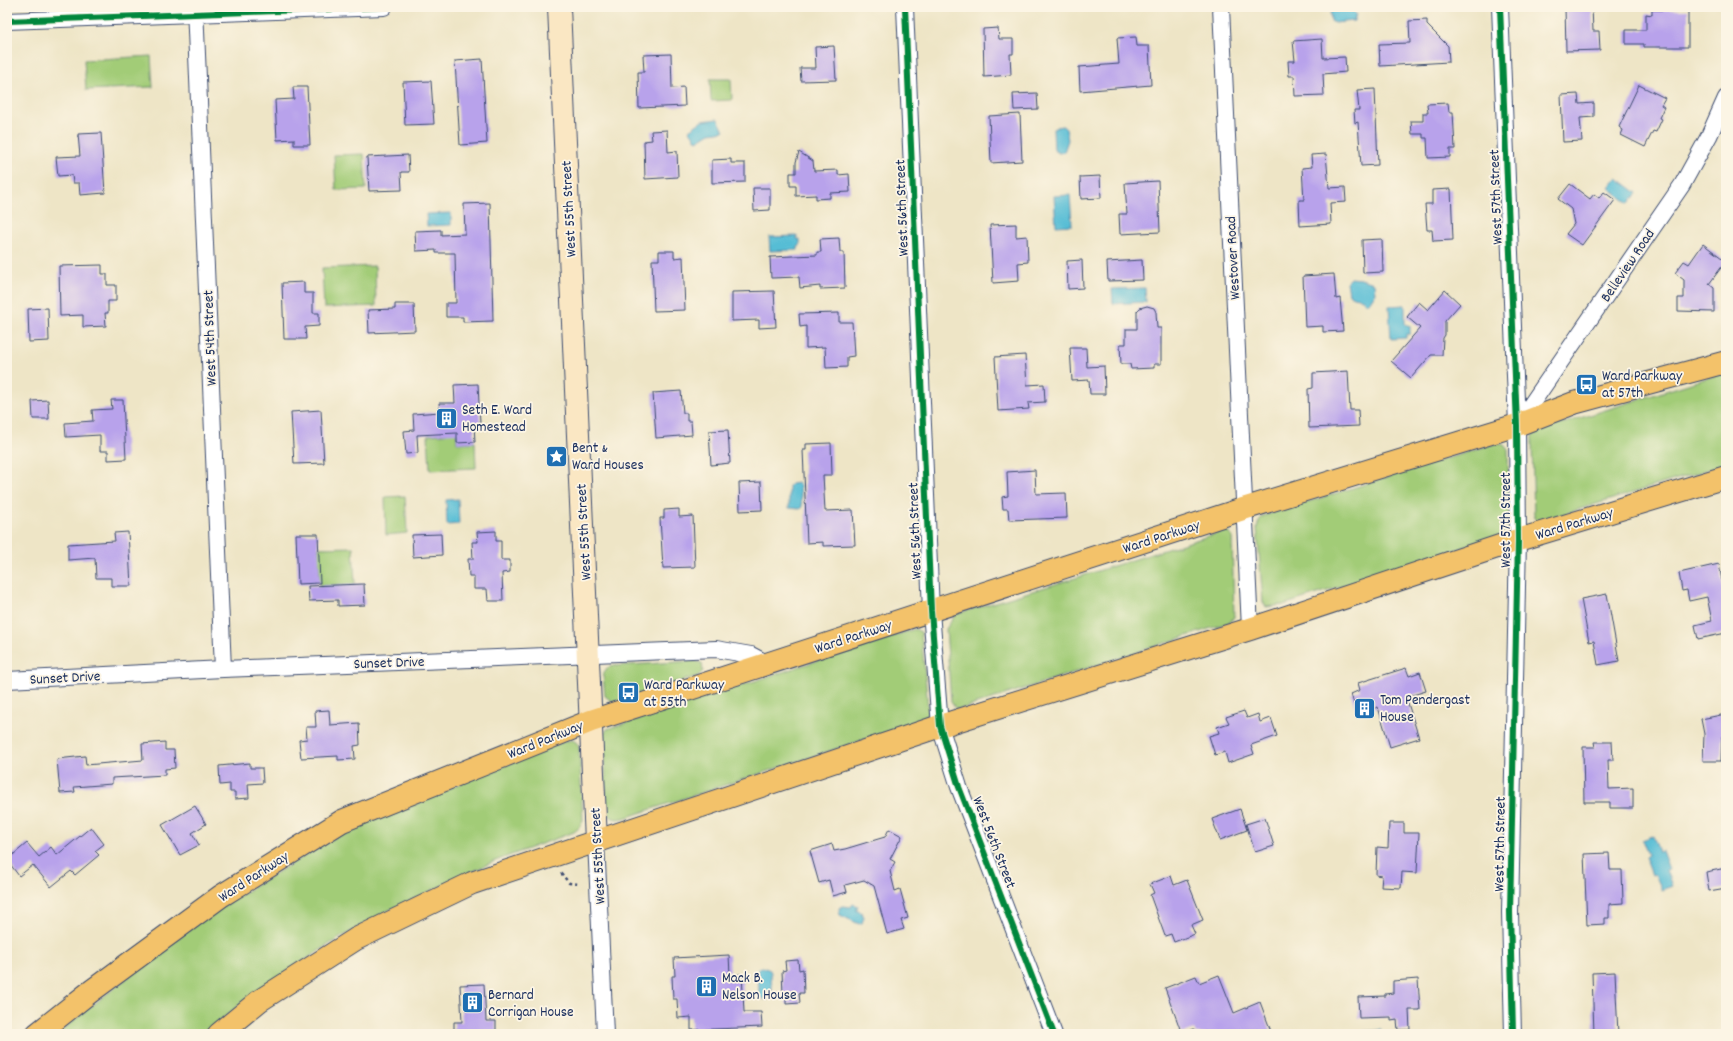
<svg xmlns="http://www.w3.org/2000/svg" width="1733" height="1041" font-family="Dekko,sans-serif">
  <rect width="100%" height="100%" fill="#fcf5e5"/>
  <filter id="ink" filterUnits="userSpaceOnUse"><feTurbulence type="fractalNoise" baseFrequency=".025" numOctaves="2"/><feDisplacementMap in="SourceGraphic" scale="8" xChannelSelector="R" yChannelSelector="G"/><feConvolveMatrix kernelMatrix="1 2 1 2 8 2 1 2 1" color-interpolation-filters="sRGB"/></filter>
  <filter id="wash" filterUnits="userSpaceOnUse"><feTurbulence type="fractalNoise" baseFrequency=".012" numOctaves="4" result="noise"/><feDisplacementMap in="SourceGraphic" scale="16" xChannelSelector="R" yChannelSelector="G"/><feGaussianBlur stdDeviation="0.9" result="paint"/><feColorMatrix in="noise" values="0 0 0 0 0 0 0 0 0 0 0 0 0 0 0 0 0 1.4 0 .05"/><feComposite in="paint" operator="in"/></filter>
  <g filter="url(#wash)">
    <rect width="100%" height="100%" fill="#eee5c6"/>
    <path fill="#a2cc77" stroke="#5e7e6a" d="M151 56 153 87 86 90 84 60Z
      M710 79H731L732 100 711 101Z
      M364 154 366 189 336 190 334 155Z
      M375 266 376 306 324 308 322 268Z
      M1726 372V464L1541 521 1536 520 1534 517 1532 444V436L1536 432Z
      M456 428 457 443 475 442 476 468 430 470 428 435 444 434Z
      M1497 443 1504 445 1508 450 1509 522 1506 530 1502 535 1283 605 1266 607 1263 602 1257 528 1259 521 1263 516Z
      M405 496 407 533 386 535 385 497Z
      M1224 531 1229 532 1232 537 1234 617 1230 622 964 708 956 709 951 702 946 629 956 614 1082 576Z
      M353 547 355 584 320 586 318 548Z
      M915 629 921 632 928 707 927 715 921 721 624 818C615 820 612 819 607 812L604 740V734L607 729Z
      M693 661 702 663 703 671 698 676 613 702 605 696 603 674 607 668 613 666Z
      M573 740 577 743 579 747 583 821 579 828 574 832 495 861 387 911 331 943 256 992 203 1034H57L153 957 211 913 347 830 565 741Z"/>
    <path fill="#57bdd5" stroke="#39769a" d="M1351 9 1356 14 1354 21 1334 23 1331 21 1330 13 1333 10Z
      M718 119 724 131 710 133 697 141 689 130 702 121Z
      M1063 126 1066 129 1068 140 1064 152 1059 153 1054 150 1053 129 1057 127Z
      M1617 178 1637 193 1629 204 1609 188Z
      M1070 195 1072 225 1056 226 1054 196Z
      M451 213V225L427 226 426 214Z
      M797 236V239H800V246L798 247V250L770 251 769 237Z
      M1351 278 1361 279 1374 283 1375 294 1369 303H1365L1363 299 1353 297 1349 294 1347 282Z
      M1145 288 1146 302 1113 304 1112 289Z
      M1405 305V324L1410 326V334H1406V338L1391 339 1389 306Z
      M798 483 800 485 802 507 800 509 789 508V486L791 484Z
      M458 499 459 524 447 525 446 500Z
      M1653 836 1659 852 1662 851 1669 869 1666 870 1672 886 1662 890 1655 874 1652 875 1645 857 1648 855 1642 840Z
      M853 904 858 906 856 910 862 913 864 917 862 923 859 924 840 915 839 908 842 906 851 907Z
      M763 967 770 970 771 973 772 994 767 1000 761 998 759 995 758 972 759 968Z
      M1381 1030V1034H1356V1032Z"/>
    <g id="blocks">
      <path fill="#b8a2eb" d="M1565 7H1592L1593 31H1599L1600 50 1566 51Z
        M1652 10H1688V47H1644V44H1626V30H1646V14L1652 15Z
        M1427 20V25L1448 46 1449 62 1380 66 1379 44 1410 43 1409 21Z
        M998 28 999 39H1013V54H1010L1011 75 984 77 983 29Z
        M1136 37 1137 46H1149L1151 85 1080 91 1079 67 1119 64 1117 38Z
        M1322 39 1323 58 1345 57 1346 72 1323 74 1324 95 1295 96 1294 76H1289L1288 61H1295L1293 41Z
        M834 46 836 80 801 81 800 68H816L815 47Z
        M671 54 672 88 684 87 685 106 639 108 638 72H644L643 55Z
        M482 59 487 143 460 145 455 61Z
        M431 81 434 124 405 125 403 82Z
        M1639 85 1665 98 1661 105 1664 107 1659 118 1662 119 1656 132 1653 131 1645 147 1621 135 1623 130 1619 127Z
        M293 87H307L310 145H294V139L277 140 275 100 294 99Z
        M1375 89 1378 165 1361 166 1358 122 1355 123 1354 110H1359L1357 90Z
        M1037 93 1038 109 1014 110 1013 94Z
        M1578 94 1579 104 1594 103V117L1580 118 1582 141 1563 142 1561 95Z
        M1448 103 1449 112H1453L1455 149H1450V157L1428 158 1427 138H1423V134H1412L1411 121H1423V113H1428L1427 104Z
        M1020 114 1022 161 991 163 989 116Z
        M667 130 668 152 677 151 678 177 645 179 644 141 652 140 651 131Z
        M101 133 105 193 80 195 79 183H73L72 175 58 176 56 157 80 156 78 134Z
        M799 152 813 161 814 171 838 170V175L849 174 850 192 830 193V198L816 199V195L796 196V186H790V173H796V162Z
        M1326 154 1329 188 1345 187 1346 202 1330 203 1331 224 1300 226 1299 200H1304L1302 168 1312 167 1311 155Z
        M408 155 409 172H401L402 190 369 191 367 157Z
        M731 159V163H745V182L712 183V160Z
        M1100 176 1101 198 1081 199 1080 177Z
        M1158 181 1160 232 1120 234 1119 214H1127L1125 183Z
        M1570 184 1590 199 1594 194 1599 198 1604 192 1615 200 1582 245 1566 234 1574 224 1571 209 1558 199Z
        M753 188H770V210L754 211Z
        M1451 189 1453 240 1433 241 1432 230H1427L1425 204H1432V190Z
        M490 203 493 321 463 322V317H446V303H456L455 253H436V250L416 251 415 231 441 230V235L465 234 464 204Z
        M1016 224V237L1027 236 1028 262 1018 263 1019 281 993 283 990 225Z
        M839 238 840 252H844L845 288 820 289V286L800 288 799 277 771 278 770 257 817 255V252H821L820 239Z
        M1382 239 1383 272 1363 273 1362 240Z
        M1703 244 1726 261 1709 284 1714 288V312L1678 311V298H1684V280L1675 273 1684 261 1689 264Z
        M659 251H674V258L683 257 685 310 654 311 652 260H659Z
        M1082 260 1083 288 1068 289 1067 261Z
        M1142 260 1143 280 1108 281 1107 262Z
        M102 265V274H107V285H116V301H108V313H105L106 326 83 327V315L60 316 59 266Z
        M1334 274 1336 299 1340 298 1343 331 1323 332V326L1305 327 1303 276Z
        M304 282V293H313V313H319V326L305 327 306 339H284L282 283Z
        M1445 290 1460 304 1445 321V335L1443 338 1442 355H1431L1411 378 1391 361 1420 328 1407 317 1419 302 1428 310Z
        M774 291 776 327 759 328V320L732 321V292Z
        M395 304H414L415 331 369 333 368 310 395 309Z
        M1147 306 1154 308 1156 312 1157 328H1161V364H1154V368L1131 369 1130 364H1121L1120 344H1126V329H1137V311L1140 308Z
        M48 308 49 341 29 342 28 309Z
        M839 313V322H852L854 356 847 357V367L826 368 825 347 806 348V326L800 327 799 314Z
        M1070 348H1086L1087 367 1104 366 1105 394H1090L1089 380 1072 381Z
        M1025 355 1027 385 1044 384 1045 402 1028 403 1029 409 998 411 995 357Z
        M1348 371 1350 410H1358L1359 426 1309 428 1308 389 1313 388V373Z
        M478 384 480 423 474 424 475 442 457 443V433L417 435 418 453 406 454 404 431 414 430 413 414 440 412 439 403H455L454 385Z
        M681 391 683 413H687V421H691L692 435 656 438 653 393Z
        M48 400 49 419H33L32 401Z
        M111 400H123L126 459 108 460V451H100V435L66 437 65 423 93 421 92 410 112 409Z
        M321 410 324 463 294 464 291 412Z
        M728 430 730 463 711 465 709 431Z
        M831 443 832 475H823L825 511 853 510 855 545 823 546V542L807 543 803 450H806V444Z
        M1035 470 1036 494 1066 493 1067 518 1009 520 1008 509H1003L1002 497 1008 496 1007 472Z
        M761 482 762 510 740 511 739 483Z
        M679 509V517L693 516 695 567 663 568 660 518H664V510Z
        M496 531V541H501V560H510V572L502 573 503 601H488L487 589H474V576H469L468 559H473L472 542H478L477 532Z
        M128 532 131 586H111V578H96L95 558 68 560V544L115 541 114 533Z
        M296 534H318L320 583 298 584Z
        M441 534 442 555 413 557 412 535Z
        M1719 564 1724 591H1726V633L1698 639 1695 625 1712 621 1707 597 1689 601 1687 590 1682 591 1679 573Z
        M364 584 365 605 338 606V600L309 601 308 586Z
        M1607 594 1619 661 1598 665 1594 641 1589 642 1581 599Z
        M1406 668 1409 676 1420 672 1426 691 1406 697 1419 738 1390 747 1378 707 1357 714 1351 694 1360 690 1358 683Z
        M329 710 330 725 359 723 360 745 354 746 355 759 338 760V756L301 758 299 740 307 739 306 727H316L315 711Z
        M1244 711 1247 718 1258 714 1260 722 1271 718 1277 736 1251 745 1254 754 1228 763 1225 752 1215 755 1209 736 1219 733 1217 727 1229 723 1226 717Z
        M1726 714V735L1722 736 1721 761H1703L1704 734 1701 719Z
        M165 742V750H174L175 768 165 769V775L112 778V784L74 787 75 792 60 793 57 759 85 756 86 765 143 760 142 744Z
        M1594 742H1612L1613 760H1608L1609 789 1633 788V808H1610V802H1584L1583 747H1595Z
        M250 763V768H262L263 783 248 784 249 798 235 799V792H230V784L220 785 219 766Z
        M195 806 206 824 192 833 199 845 180 855 162 825Z
        M1240 809 1247 830 1220 840 1212 819Z
        M1265 818 1274 846 1255 852 1246 824Z
        M1389 823H1404V833H1419L1417 873 1402 872 1401 888 1381 887 1382 876 1376 875 1377 847 1388 848Z
        M91 827 104 844 95 851 99 855 75 875 71 871 51 887 33 865 19 876 7 860 27 843 39 857 51 847 57 855Z
        M889 829 902 836 890 859 895 862 890 871 895 891 900 889 908 918 901 920 904 929 887 934 874 886 864 880 845 885 847 892 833 896 829 880 819 883 810 851 832 844 834 851 845 849 885 837Z
        M1609 853 1610 870H1622L1623 903 1609 904V918H1605V924L1587 925 1584 854Z
        M1726 868V888L1709 891 1706 872Z
        M1171 876 1174 885 1187 880 1203 920 1191 925 1195 934 1174 942 1171 934 1165 936 1150 895 1154 893 1150 884Z
        M729 955 730 975 742 974 744 1012H761L762 1027 691 1030V1017L678 1018 677 999H673L672 976H675L674 958Z
        M798 960 799 970 803 969 804 993H799L800 1003 786 1004V994H783L782 971 786 970 785 961Z
        M1615 972 1618 1034H1594L1592 973Z
        M1219 975 1234 1013 1260 1002 1272 1034H1196L1194 1029 1182 1034 1165 988 1196 976 1199 983Z
        M1418 979 1420 1010H1409L1410 1030H1398L1397 1020 1391 1021V1017L1359 1018 1358 997 1385 996V994L1393 993V981Z
        M484 984 486 1021H496V1034H454V1022H462L460 985Z"/>
    </g>
  </g>
  <g filter="url(#ink)">
    <use href="#blocks" fill-opacity="0" stroke="#3b4a6e" stroke-width="1"/>
    <g fill="none" stroke-linecap="round" stroke-linejoin="round">
      <defs>
        <path id="minor" d="M195 7 223 669
          M905 7 931 611 940 726 959 787 1054 1034
          M1221 7 1250 629
          M1500 7 1517 425 1518 540 1510 912 1513 1034
          M7 21 384 7
          M1517 425 1682 185 1709 136 1726 98
          M7 680 223 669 716 649 751 655 768 664
          M596 841 605 1034"/>
        <path id="secondary" d="M559 7 596 841"/>
        <path id="primary" d="M37 1034 90 992 221 896 342 821 591 721 1243 509 1517 425 1574 403 1726 362
          M219 1034 259 1001 356 939 472 883 940 726 1250 629 1518 540 1726 477"/>
      </defs>
      <use href="#minor" stroke="#3b4a6e" stroke-width="18"/>
      <use href="#secondary" stroke="#3b4a6e" stroke-width="24"/>
      <use href="#primary" stroke="#3b4a6e" stroke-width="24"/>
      <path stroke="#3b4a6e" stroke-width="2.5" stroke-dasharray="3 3" stroke-linecap="butt" d="M561 873 569 883 579 884"/>
      <use href="#minor" stroke="#fff" stroke-width="16"/>
      <use href="#secondary" stroke="#fae7c3" stroke-width="22"/>
      <use href="#primary" stroke="#f3c26a" stroke-width="22"/>
      <defs>
        <path id="cycleway" d="M905 7 931 611 940 726 959 787 1054 1034
          M1500 7 1517 425 1518 540 1510 912 1513 1034
          M7 21 384 7"/>
      </defs>
      <use href="#cycleway" stroke="#fcf5e5" stroke-width="8"/>
      <use href="#cycleway" stroke="#00873e" stroke-width="6"/>
    </g>
  </g>
  <defs>
    <symbol id="bus-square" viewBox="-11 -11 22 22"><rect x="-9" y="-9" width="18" height="18" rx="4" fill="#1f6fb2" stroke="#fcf5e5"/><path d="M-5-6H5V4H4V6H2V4H-2V6H-4V4H-5ZM-3.5-4V0h7V-4ZM-3.5 1.2v1.5H-2V1.2ZM2 1.2v1.5H3.5V1.2Z" fill="#fff"/></symbol>
    <symbol id="building-square" viewBox="-11 -11 22 22"><rect x="-9" y="-9" width="18" height="18" rx="4" fill="#1f6fb2" stroke="#fcf5e5"/><path d="M-4-6H4V6H1V3H-1V6H-4ZM-2.5-4.3h1.7v1.8h-1.7ZM.8-4.3h1.7v1.8H.8ZM-2.5-1h1.7V.8h-1.7ZM.8-1h1.7V.8H.8Z" fill="#fff"/></symbol>
    <symbol id="sight-square" viewBox="-11 -11 22 22"><rect x="-9" y="-9" width="18" height="18" rx="4" fill="#1f6fb2" stroke="#fcf5e5"/><path d="M0-6L1.8-2.2L6-1.7L2.9 1.2L3.7 5.4L0 3.3L-3.7 5.4L-2.9 1.2L-6-1.7L-1.8-2.2Z" fill="#fff"/></symbol>
  </defs>
  <g fill-rule="evenodd">
    <use href="#bus-square" x="1574" y="372" width="25" height="25"/>
    <use href="#building-square" x="434" y="406" width="25" height="25"/>
    <use href="#sight-square" x="544" y="444" width="25" height="25"/>
    <use href="#bus-square" x="616" y="680" width="25" height="25"/>
    <use href="#building-square" x="1352" y="696" width="25" height="25"/>
    <use href="#building-square" x="694" y="974" width="25" height="25"/>
    <use href="#building-square" x="460" y="990" width="25" height="25"/>
  </g>
  <g text-anchor="middle" stroke-width="3.5" stroke-linejoin="round" paint-order="stroke">
    <g font-size="15" fill="#1b2f5e" stroke="#fcf5e5">
      <text transform="translate(1495 197) rotate(-92)" y="5">West 57th Street</text>
      <text transform="translate(901 208) rotate(-92)" y="5">West 56th Street</text>
      <text transform="translate(568 209) rotate(-93)" y="5">West 55th Street</text>
      <text transform="translate(1232 258) rotate(-93)" y="5">Westover Road</text>
      <text transform="translate(1627 265) rotate(-56)" y="5">Belleview Road</text>
      <text transform="translate(209 338) rotate(-92)" y="5">West 54th Street</text>
      <text transform="translate(1505 520) rotate(-90)" y="5">West 57th Street</text>
      <text transform="translate(1574 523) rotate(-17)" y="5">Ward Parkway</text>
      <text transform="translate(914 531) rotate(-92)" y="5">West 56th Street</text>
      <text transform="translate(583 532) rotate(-93)" y="5">West 55th Street</text>
      <text transform="translate(1161 536) rotate(-18)" y="5">Ward Parkway</text>
      <text transform="translate(853 636) rotate(-18)" y="5">Ward Parkway</text>
      <text transform="translate(389 662) rotate(-2)" y="5">Sunset Drive</text>
      <text transform="translate(65 677) rotate(-3)" y="5">Sunset Drive</text>
      <text transform="translate(545 739) rotate(-22)" y="5">Ward Parkway</text>
      <text transform="translate(995 842) rotate(69)" y="5">West 56th Street</text>
      <text transform="translate(1499 844) rotate(-89)" y="5">West 57th Street</text>
      <text transform="translate(597 856) rotate(-93)" y="5">West 55th Street</text>
      <text transform="translate(253 876) rotate(-33)" y="5">Ward Parkway</text>
    </g>
    <g font-size="15" fill="#1b2f5e" stroke="#fcf5e5" text-anchor="start">
      <text x="1602" y="380">Ward Parkway<tspan x="1602" dy="17">at 57th</tspan></text>
      <text x="462" y="414">Seth E. Ward<tspan x="462" dy="17">Homestead</tspan></text>
      <text x="572" y="452">Bent &amp;<tspan x="572" dy="17">Ward Houses</tspan></text>
      <text x="644" y="689">Ward Parkway<tspan x="644" dy="17">at 55th</tspan></text>
      <text x="1380" y="704">Tom Pendergast<tspan x="1380" dy="17">House</tspan></text>
      <text x="722" y="982">Mack B.<tspan x="722" dy="17">Nelson House</tspan></text>
      <text x="488" y="999">Bernard<tspan x="488" dy="17">Corrigan House</tspan></text>
    </g>
  </g>
  <rect width="1733" height="1041" fill="none" stroke="#fcf5e5" stroke-width="24"/>
</svg>
